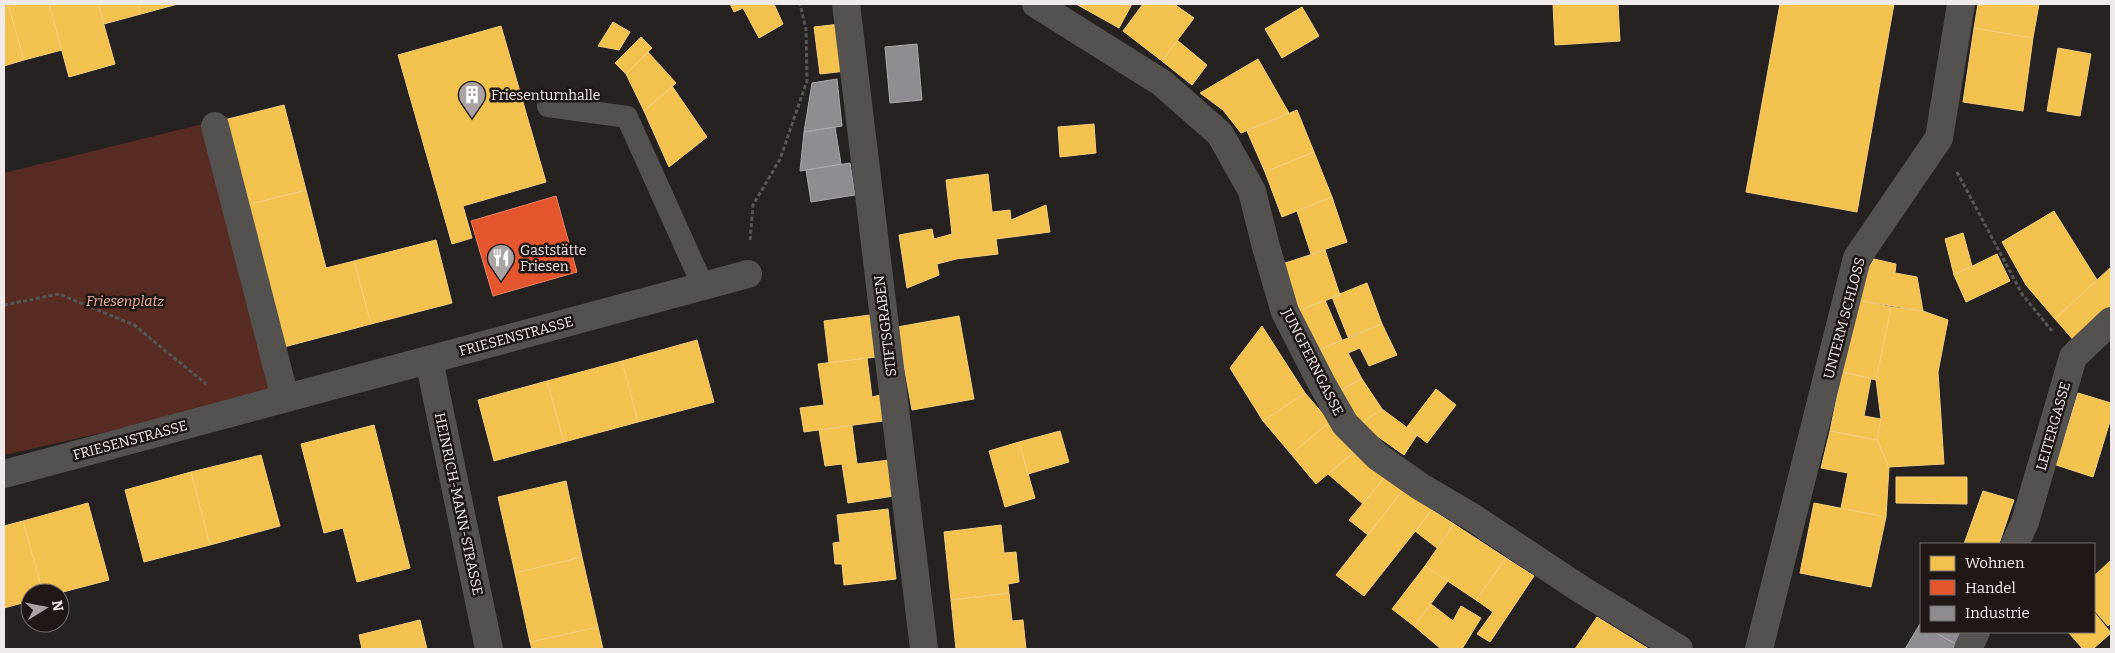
<svg xmlns="http://www.w3.org/2000/svg" width="2115" height="653" font-family="Bitter,serif">
  <rect width="100%" height="100%" fill="#262222"/>
  <path fill="#582c23" d="M203 124 275 394 4 455V173Z"/>
  <path fill="#f2c14e" stroke="#f1cd7c" d="M4 4H8L24 60 4 66Z
    M8 4H49L62 50 24 60Z
    M49 4H98L115 64 69 77Z
    M98 4H138L141 14 104 24Z
    M138 4H178L141 14Z
    M730 4H774L783 24 759 38 743 8 734 12Z
    M1076 4H1132L1119 28Z
    M1143 4H1174L1194 18 1162 61 1123 31Z
    M1553 4H1618L1620 41 1555 45Z
    M1780 4H1894L1857 212 1746 192Z
    M1978 4H2039L2033 38 1974 28Z
    M1302 7 1319 36 1282 58 1265 29Z
    M613 22 630 32 619 50 598 46Z
    M840 24 846 71 820 74 814 27Z
    M501 26 546 182 463 206 472 238 452 244 398 55Z
    M1974 28 2033 38 2023 111 1963 102Z
    M641 37 652 48 626 74 615 63Z
    M1177 40 1207 65 1192 85 1162 61Z
    M2058 48 2091 54 2080 116 2047 111Z
    M648 52 676 83 644 111 626 74Z
    M1258 59 1289 113 1241 133 1223 110 1200 93Z
    M672 86 707 137 669 167 644 111Z
    M284 105 306 190 247 205 224 120Z
    M1297 110 1314 152 1265 172 1247 131Z
    M1094 124 1096 153 1060 157 1058 127Z
    M1314 152 1332 197 1282 217 1265 172Z
    M988 174 992 212 1010 210 1011 220 1046 205 1050 232 996 239 998 254 956 259 937 264 939 275 907 288 899 235 932 229 934 239 952 234 946 180Z
    M306 190 326 268 354 261 371 324 284 347 247 205Z
    M1332 197 1347 242 1311 254 1297 211Z
    M2054 211 2097 280 2055 319 2026 285 2002 242Z
    M1963 233 1972 266 1954 275 1945 239Z
    M436 240 452 303 371 324 354 261Z
    M1325 250 1340 295 1298 311 1282 264Z
    M1997 254 2010 281 1966 302 1954 275Z
    M1874 259 1896 264 1895 273 1917 277 1923 311 1856 300 1865 274Z
    M2111 267V310L2076 343 2055 319Z
    M1367 283 1382 324 1348 337 1332 297Z
    M1325 300 1342 340 1316 351 1298 311Z
    M1856 300 1891 307 1876 380 1842 372Z
    M1891 307 1923 311 1948 320 1938 372 1944 464 1889 467 1877 440 1881 419 1876 380Z
    M870 315 876 357 829 363 824 321Z
    M959 316 974 399 912 410 897 327Z
    M1382 324 1397 355 1369 366 1360 348 1348 353 1362 379 1338 391 1316 351Z
    M1262 326 1305 393 1263 421 1230 368Z
    M697 340 714 402 638 422 622 361Z
    M867 358 872 397 880 395 883 421 804 432 800 408 824 405 818 364Z
    M622 361 638 422 564 442 547 381Z
    M1842 372 1871 378 1864 416 1881 419 1877 440 1830 431Z
    M1362 379 1382 409 1360 424 1338 391Z
    M547 381 564 442 494 461 478 400Z
    M1436 389 1456 405 1427 443 1407 427Z
    M1305 393 1330 422 1291 454 1263 421Z
    M2078 393 2111 403V418L2093 477 2056 465Z
    M1382 409 1417 435 1404 455 1360 424Z
    M1330 422 1354 452 1316 484 1291 454Z
    M374 425 410 568 357 582 343 528 324 533 301 444Z
    M852 426 857 464 889 460 894 496 848 503 842 464 825 466 819 430Z
    M1060 431 1069 462 1028 474 1019 442Z
    M1830 431 1877 440 1889 467 1886 517 1841 508 1848 473 1821 468Z
    M1019 442 1035 498 1005 507 989 451Z
    M1354 452 1385 477 1363 504 1328 474Z
    M261 455 280 526 210 545 191 472Z
    M191 472 210 545 144 562 125 490Z
    M1385 477 1403 490 1368 535 1349 520Z
    M1896 477H1967V504L1896 503Z
    M566 481 582 557 515 573 498 497Z
    M1403 490 1432 510 1364 596 1336 575Z
    M1983 491 2014 500 1999 544H1964Z
    M88 503 109 580 59 593H43L23 521Z
    M1814 503 1886 517 1871 587 1800 573Z
    M888 509 896 579 844 585 842 564H835L833 543 840 542 837 515Z
    M1432 510 1454 524 1437 548 1415 531Z
    M23 521 43 593H30V601L4 608V526Z
    M1454 524 1506 558 1476 600 1425 566Z
    M1001 525 1004 553 1016 552 1019 582 1008 584 1009 593 951 600 944 532Z
    M582 557 598 627 530 642 515 573Z
    M1506 558 1534 576 1490 642 1477 634 1493 612 1476 600Z
    M2111 560V623L2108 626 2094 610V576Z
    M1425 566 1448 581 1414 626 1392 609Z
    M1009 593 1012 621 1023 620 1026 649H956L951 600Z
    M1431 604 1453 621 1461 606 1481 618 1462 649H1441L1414 626Z
    M2094 612 2111 633 2093 649H2083L2068 632H2094Z
    M1597 617 1649 649H1575Z
    M420 620 427 649H362L359 635Z
    M598 627 603 649H532L530 642Z"/>
  <path fill="#e4572e" stroke="#e78366" d="M556 196 577 272 493 296 471 221Z"/>
  <path fill="#8d8d92" stroke="#aaa9ac" d="M917 44 922 100 890 103 885 47Z
    M837 79 842 126 804 132 812 83Z
    M835 127 841 164 800 171 804 132Z
    M850 163 855 195 811 202 806 170Z
    M1920 624 1921 632H1934L1956 644 1953 649H1905Z
    M1934 632H1962L1956 644Z"/>
  <g fill="none" stroke-linecap="round" stroke-linejoin="round">
    <path stroke="#585757" stroke-width="3" stroke-dasharray="4 2.5" stroke-linecap="butt" d="M1957 172 2022 294 2052 331
      M750 240 753 205 780 159 807 81 806 29 800 4
      M4 305 59 294 134 325 206 384"/>
    <path stroke="#535251" stroke-width="22" d="M548 106 627 117 703 286"/>
    <path stroke="#535251" stroke-width="28" d="M846 4 924 649
      M1036 4 1162 83 1220 134 1252 191 1266 247 1285 312 1322 384 1345 424 1378 457 1421 487 1472 517 1582 590 1679 649
      M215 126 285 398
      M429 360 489 649
      M4 474 748 274
      M2015 544 2025 522 2073 357 2111 321
      M1759 649 1857 258 1939 138 1961 4
      M1968 649 1976 632"/>
  </g>
  <defs>
    <symbol id="building-pin" viewBox="-11 -11 22 30"><path d="M0 17L-7.5 6A9.5 9.5 0 1 1 7.5 6Z" fill="#a9a4a3" stroke="#1f1816"/><path d="M-4-6H4V6H1V3H-1V6H-4ZM-2.5-4.3h1.7v1.8h-1.7ZM.8-4.3h1.7v1.8H.8ZM-2.5-1h1.7V.8h-1.7ZM.8-1h1.7V.8H.8Z" fill="#fff"/></symbol>
    <symbol id="restaurant-pin" viewBox="-11 -11 22 30"><path d="M0 17L-7.5 6A9.5 9.5 0 1 1 7.5 6Z" fill="#a9a4a3" stroke="#1f1816"/><path d="M-5-6h1v4h1v-4h1v4h1v-4h1v5L-1.5 .5V6h-2V.5L-5-1ZM5-6V6H3V1.5H1.5Q1.5-4 5-6Z" fill="#fff"/></symbol>
  </defs>
  <g fill-rule="evenodd">
    <use href="#building-pin" x="456" y="79" width="32" height="43"/>
    <use href="#restaurant-pin" x="485" y="242" width="32" height="43"/>
  </g>
  <g text-anchor="middle" stroke-width="5" stroke-linejoin="round" paint-order="stroke">
    <g font-size="14" fill="#efeae9" stroke="#1f1816" text-anchor="start">
      <text x="491" y="100">Friesenturnhalle</text>
      <text x="520" y="255">Gaststätte<tspan x="520" dy="16">Friesen</tspan></text>
    </g>
    <g font-size="14" font-style="italic" fill="#f2b3a4" stroke="#1f1816">
      <text x="125" y="306">Friesenplatz</text>
    </g>
    <g font-size="14" fill="#efeae9" stroke="#1f1816">
      <text transform="translate(1844 318) rotate(-75)" y="5">UNTERM SCHLOSS</text>
      <text transform="translate(885 326) rotate(-97)" y="5">STIFTSGRABEN</text>
      <text transform="translate(516 336) rotate(-15)" y="5">FRIESENSTRASSE</text>
      <text transform="translate(1313 362) rotate(63)" y="5">JUNGFERNGASSE</text>
      <text transform="translate(2053 426) rotate(-74)" y="5">LEITERGASSE</text>
      <text transform="translate(130 440) rotate(-15)" y="5">FRIESENSTRASSE</text>
      <text transform="translate(459 504) rotate(78)" y="5">HEINRICH-MANN-STRASSE</text>
    </g>
  </g>
  <rect width="2115" height="653" fill="none" stroke="#efeae9" stroke-width="10"/>
  <rect x="1920" y="543" width="175" height="90" fill="#1f1816" stroke="#726c6a"/>
  <rect x="1930" y="556" width="25" height="15" fill="#f2c14e" stroke="#726c6a"/>
  <text x="1965" y="568" font-size="15" fill="#efeae9">Wohnen</text>
  <rect x="1930" y="580" width="25" height="15" fill="#e4572e" stroke="#726c6a"/>
  <text x="1965" y="593" font-size="15" fill="#efeae9">Handel</text>
  <rect x="1930" y="606" width="25" height="15" fill="#8d8d92" stroke="#726c6a"/>
  <text x="1965" y="618" font-size="15" fill="#efeae9">Industrie</text>
  <g transform="translate(45 608) rotate(80)"><circle r="24" fill="#1f1816" stroke="#726c6a"/>
  <path d="M0-4L9 19L0 12L-9 19Z" fill="#a9a4a3"/>
  <text y="-8" font-size="14" font-weight="bold" text-anchor="middle" fill="#efeae9">N</text>
  </g>
</svg>
